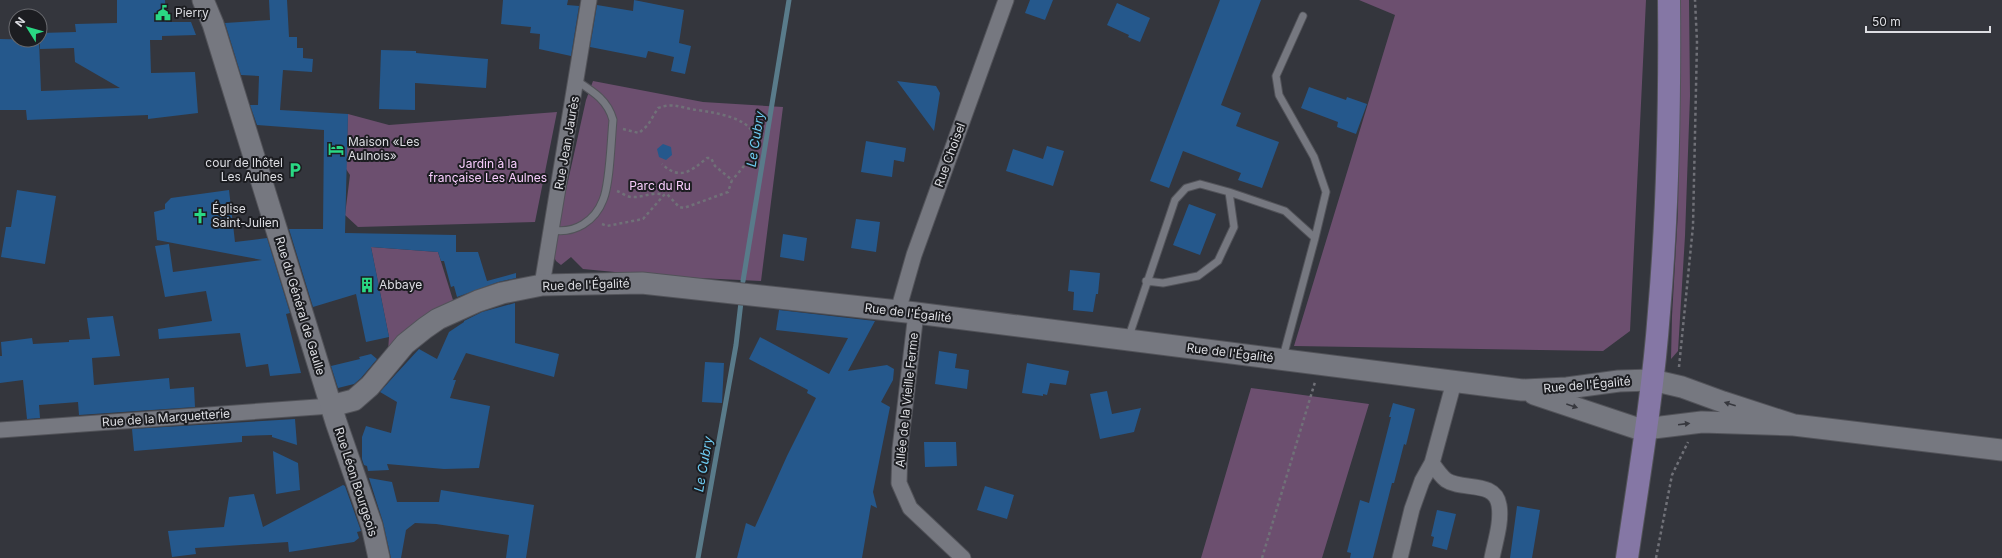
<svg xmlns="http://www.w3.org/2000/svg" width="2002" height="558" font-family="Inter,sans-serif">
  <rect width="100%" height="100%" fill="#34363d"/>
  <path fill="#6c4f6f" d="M1359 0H1646L1630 331 1603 351 1294 346 1395 15Z
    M1680 0H1689L1690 96 1685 236 1678 351 1671 359 1672 316 1678 212Z
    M593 81 703 102 783 107 761 281 657 276 583 269 571 257 561 265 556 261 552 253 586 100Z
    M557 112 535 222 358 227 345 215 350 175 346 169 348 114 389 125Z
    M371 247 438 252 453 300 408 329 388 351 389 337Z
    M1251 388 1369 404 1322 558H1201Z"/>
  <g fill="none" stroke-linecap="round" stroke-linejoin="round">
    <path stroke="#597b8a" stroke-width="5" d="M743 281 789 0
      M698 558 736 345 741 302"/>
  </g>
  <path fill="#25588c" d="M117 0H165L166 22H191L196 35 162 36V40H150L151 73 195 72 198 113 148 119V115L27 120 26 110H0V39L39 40 41 91 120 88 75 62 74 48 40 49V33L76 32 75 24 117 23Z
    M269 0H287L289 37H297V48H303V58L313 59 312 72 283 70 280 110 348 114 345 233 456 235V252H478L487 281 516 273V278L498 282 457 297 454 286 451 287 444 261H441L438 252 371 247 389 337 366 342 356 294 313 307 289 229H323L324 130 257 125 250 105H258L259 76 241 75 225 23 270 20Z
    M503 0H568L567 5 579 6 571 56 539 49 540 34 530 33 531 27 501 24Z
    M634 0 684 10 679 43 691 46 685 74 671 71 674 57 648 51 646 58 590 47 597 5 633 11Z
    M1030 0H1053L1045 20 1025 13Z
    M1220 0H1261L1221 105 1241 113 1236 126 1279 142 1262 188 1238 180 1241 173 1183 151 1169 188 1150 181Z
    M1117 3 1150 18 1140 42 1128 37 1129 35 1107 25Z
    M381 50 416 51V53L488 59 486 88 415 83V110L379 109Z
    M897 81 936 86 940 93 934 131Z
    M1309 87 1346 100 1347 97 1367 104 1356 134 1337 127 1338 122 1301 108Z
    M866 141 906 148 904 162 894 160 892 177 861 172Z
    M663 144 671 147 672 155 666 160 659 157 657 149Z
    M1047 146 1064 151 1053 186 1006 171 1013 149 1043 159Z
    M17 190 56 196 45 264 1 257 6 227H11Z
    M229 190 235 242 267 238 290 313 286 314 301 373 270 376 268 364 246 367 240 333 159 339 158 329 212 321 206 291 165 297 155 246 169 244 173 272 262 260 157 240 154 212 165 209V204L171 198Z
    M1189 204 1216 214 1200 255 1173 245Z
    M856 219 880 222 876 252 851 248Z
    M783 234 807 238 804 261 780 257Z
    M1070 270 1100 273 1098 294H1096L1093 312 1073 310 1074 292 1068 291Z
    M515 303V343L559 354 554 377 466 353 453 380H456L450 398 490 406 479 468 444 469 387 464 389 470 368 471 367 466 364 465 362 459V437L366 426 391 433 397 402 380 392 396 374 419 349 437 359 449 332 464 322V321L482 312Z
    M779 310 875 321 848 371 887 365 894 369 893 380 881 402 890 407 873 492 877 508 871 505 862 558H737L746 523 755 527 787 456 816 398 807 393 808 390 749 359 760 337 829 374 848 338 776 330Z
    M113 316 120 356 92 358 94 385 169 378 170 389 194 387 195 407 79 415 78 402 39 405 40 418 27 419 23 380 0 383V356H2L1 342 32 338 33 344 69 342V340L90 339 87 318Z
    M939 351 957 354 955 368 969 370 967 389 935 384Z
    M371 354 377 359 361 378 354 384 338 388 331 366 360 359 359 357Z
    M705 362 724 363 722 403 702 402Z
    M1027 363 1069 371 1066 385 1050 383 1047 395 1043 394V396L1022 393Z
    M1107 391 1112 414 1141 408 1134 432 1100 439 1090 394Z
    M1393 403 1415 409 1406 445 1404 444 1394 483H1392L1373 558H1350L1351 553 1347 552 1360 500 1369 503 1391 417H1389Z
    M295 419 297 445 272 437V435L242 436V442L134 451 132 429Z
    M924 442H956L957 466 925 467Z
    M273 451 298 463 300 490 276 494Z
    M369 478 392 482 397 502H439L441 490 534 505 526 558H506L509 535 436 524 415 523 406 530 401 558H391L383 522Z
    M343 485 345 486 361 531 357 532 359 538 354 542 289 552 288 542 195 548 196 554 172 557 168 531 224 527 229 497 254 494 263 527Z
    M985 486 1014 495 1007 519 977 510Z
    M1517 506 1540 510 1532 558H1510Z
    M1437 510 1456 514 1447 550 1432 546 1434 537 1431 536Z"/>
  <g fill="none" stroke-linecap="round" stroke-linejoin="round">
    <defs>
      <path id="lane" d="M1303 16 1276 76 1279 95 1314 157 1326 192 1315 238
        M1229 192 1285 211 1315 238 1283 357
        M552 230C575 234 595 221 603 200 610 184 611 140 613 120 608 101 594 92 577 81
        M1128 339 1175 200 1186 188 1200 184 1229 192 1234 227 1218 261 1198 276 1163 283 1146 281"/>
      <path id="street" d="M542 285 589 0
        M898 311 914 255 1006 0
        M916 313 900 449 899 483 910 508 963 558
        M0 430 331 406
        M1432 463C1436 469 1441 476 1446 480 1462 491 1495 480 1499 505 1502 522 1495 542 1492 558
        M1400 558 1412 509 1422 481 1432 463 1454 382"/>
      <path id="secondary" d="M203 0 213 24 336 422 372 526 379 558
        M1534 394 1636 428 1645 429 1702 422 1794 425 2002 450
        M331 406 354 400 370 386 405 344 425 328 438 319 478 301 502 293 542 285 642 283 916 313 1522 390 1567 388 1619 381 1652 380 1682 387 1723 402 1794 425"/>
      <path id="primary" d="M1627 558C1639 476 1653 394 1659 312 1668 208 1670 104 1669 0"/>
    </defs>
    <use href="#lane" stroke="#525359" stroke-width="9"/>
    <use href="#street" stroke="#525359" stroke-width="17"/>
    <use href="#secondary" stroke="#525359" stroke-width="23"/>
    <use href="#primary" stroke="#525359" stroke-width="24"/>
    <path stroke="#707178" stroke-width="2.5" stroke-dasharray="3 3" stroke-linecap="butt" d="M623 129 639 133 648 125 658 108C675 102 680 108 697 110 749 117 777 132 732 180
      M617 191C622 193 627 197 632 197 643 198 653 191 664 195
      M602 224 607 226 643 219 664 195 667 194 679 207 684 208 728 192 732 180 715 166 711 158H707C691 171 680 181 662 164
      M1679 367 1693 226 1697 42 1695 0
      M1262 558 1315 382
      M1656 558 1672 475 1688 442"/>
    <use href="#lane" stroke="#767880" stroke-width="7"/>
    <use href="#street" stroke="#767880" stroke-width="15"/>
    <use href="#secondary" stroke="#767880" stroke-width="21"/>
    <use href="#primary" stroke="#8577a5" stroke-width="22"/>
  </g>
  <defs><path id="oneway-solid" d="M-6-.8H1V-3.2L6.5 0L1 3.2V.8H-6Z"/></defs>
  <g fill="#37383e">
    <use href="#oneway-solid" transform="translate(1730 404) rotate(-162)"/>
    <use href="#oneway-solid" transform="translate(1572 406) rotate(19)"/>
    <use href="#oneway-solid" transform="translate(1684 424) rotate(-7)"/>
  </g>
  <defs>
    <symbol id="civic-bare" viewBox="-9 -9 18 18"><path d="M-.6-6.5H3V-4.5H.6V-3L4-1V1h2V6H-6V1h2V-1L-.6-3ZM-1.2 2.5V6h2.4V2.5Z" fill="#2ad884" stroke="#1c1d21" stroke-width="2.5" paint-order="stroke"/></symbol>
    <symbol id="hotel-bare" viewBox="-9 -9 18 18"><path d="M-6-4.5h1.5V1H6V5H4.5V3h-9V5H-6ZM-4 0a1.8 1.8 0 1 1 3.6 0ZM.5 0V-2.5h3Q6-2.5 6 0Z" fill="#2ad884" stroke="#1c1d21" stroke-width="2.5" paint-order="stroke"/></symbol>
    <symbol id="parking-bare" viewBox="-9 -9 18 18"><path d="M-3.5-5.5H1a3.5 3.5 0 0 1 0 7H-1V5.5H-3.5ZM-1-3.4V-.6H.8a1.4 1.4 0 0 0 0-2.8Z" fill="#2ad884" stroke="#1c1d21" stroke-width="2.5" paint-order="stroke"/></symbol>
    <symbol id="church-bare" viewBox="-9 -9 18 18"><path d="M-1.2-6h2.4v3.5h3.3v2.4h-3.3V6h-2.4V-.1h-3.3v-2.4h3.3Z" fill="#2ad884" stroke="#1c1d21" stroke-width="2.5" paint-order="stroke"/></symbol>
    <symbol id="building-bare" viewBox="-9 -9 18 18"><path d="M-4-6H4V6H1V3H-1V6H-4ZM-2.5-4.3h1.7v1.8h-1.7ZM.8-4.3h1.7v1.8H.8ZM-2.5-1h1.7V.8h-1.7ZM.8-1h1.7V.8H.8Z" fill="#2ad884" stroke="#1c1d21" stroke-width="2.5" paint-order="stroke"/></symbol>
  </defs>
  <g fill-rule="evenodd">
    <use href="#civic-bare" x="152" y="2" width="22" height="22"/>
    <use href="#hotel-bare" x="325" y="138" width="22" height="22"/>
    <use href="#parking-bare" x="284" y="159" width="22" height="22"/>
    <use href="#church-bare" x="189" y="205" width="22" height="22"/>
    <use href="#building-bare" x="356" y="274" width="22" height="22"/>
  </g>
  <g text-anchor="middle" stroke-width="4" stroke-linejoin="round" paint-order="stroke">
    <g font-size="12" fill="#dddee3" stroke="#1c1d21" text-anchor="start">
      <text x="175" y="17">Pierry</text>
      <text x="348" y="146">Maison «Les<tspan x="348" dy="14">Aulnois»</tspan></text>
      <text x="283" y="167" text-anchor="end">cour de lhôtel<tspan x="283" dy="14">Les Aulnes</tspan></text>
      <text x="212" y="213">Église<tspan x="212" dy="14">Saint-Julien</tspan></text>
      <text x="379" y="289">Abbaye</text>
    </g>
    <g font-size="12" fill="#dddee3" stroke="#1c1d21">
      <text transform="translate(567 143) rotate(-80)" y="4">Rue Jean Jaurès</text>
      <text transform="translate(950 155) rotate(-70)" y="4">Rue Choisel</text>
      <text transform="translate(586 285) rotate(-2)" y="4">Rue de l'Égalité</text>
      <text transform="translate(300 306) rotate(73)" y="4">Rue du Général de Gaulle</text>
      <text transform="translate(908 313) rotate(7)" y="4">Rue de l'Égalité</text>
      <text transform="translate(1230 353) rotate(7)" y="4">Rue de l'Égalité</text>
      <text transform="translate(1587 385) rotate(-5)" y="4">Rue de l'Égalité</text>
      <text transform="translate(907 400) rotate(-84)" y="4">Allée de la Vieille Ferme</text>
      <text transform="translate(166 418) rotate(-4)" y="4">Rue de la Marquetterie</text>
      <text transform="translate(356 482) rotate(72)" y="4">Rue Léon Bourgeois</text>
    </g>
    <g font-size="12" fill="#f9cefe" stroke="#1c1d21">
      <text x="488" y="168">Jardin à la<tspan x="488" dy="14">française Les Aulnes</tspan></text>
      <text x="660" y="190">Parc du Ru</text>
    </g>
    <g font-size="13" font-style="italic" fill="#6fcdf4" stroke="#1c1d21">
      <text transform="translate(755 139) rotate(-81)" y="5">Le Cubry</text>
      <text transform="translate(703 464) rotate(-80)" y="5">Le Cubry</text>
    </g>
  </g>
  <g transform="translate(28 28) rotate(307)"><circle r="19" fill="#1c1d21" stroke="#696a6f"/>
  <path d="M0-3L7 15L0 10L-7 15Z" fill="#2ad884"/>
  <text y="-6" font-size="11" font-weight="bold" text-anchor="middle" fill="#dddee3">N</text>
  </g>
  <path d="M1866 26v6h124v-6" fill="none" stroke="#dddee3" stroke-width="2"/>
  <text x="1872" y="26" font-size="12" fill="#dddee3" stroke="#1c1d21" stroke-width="3" paint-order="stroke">50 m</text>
</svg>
